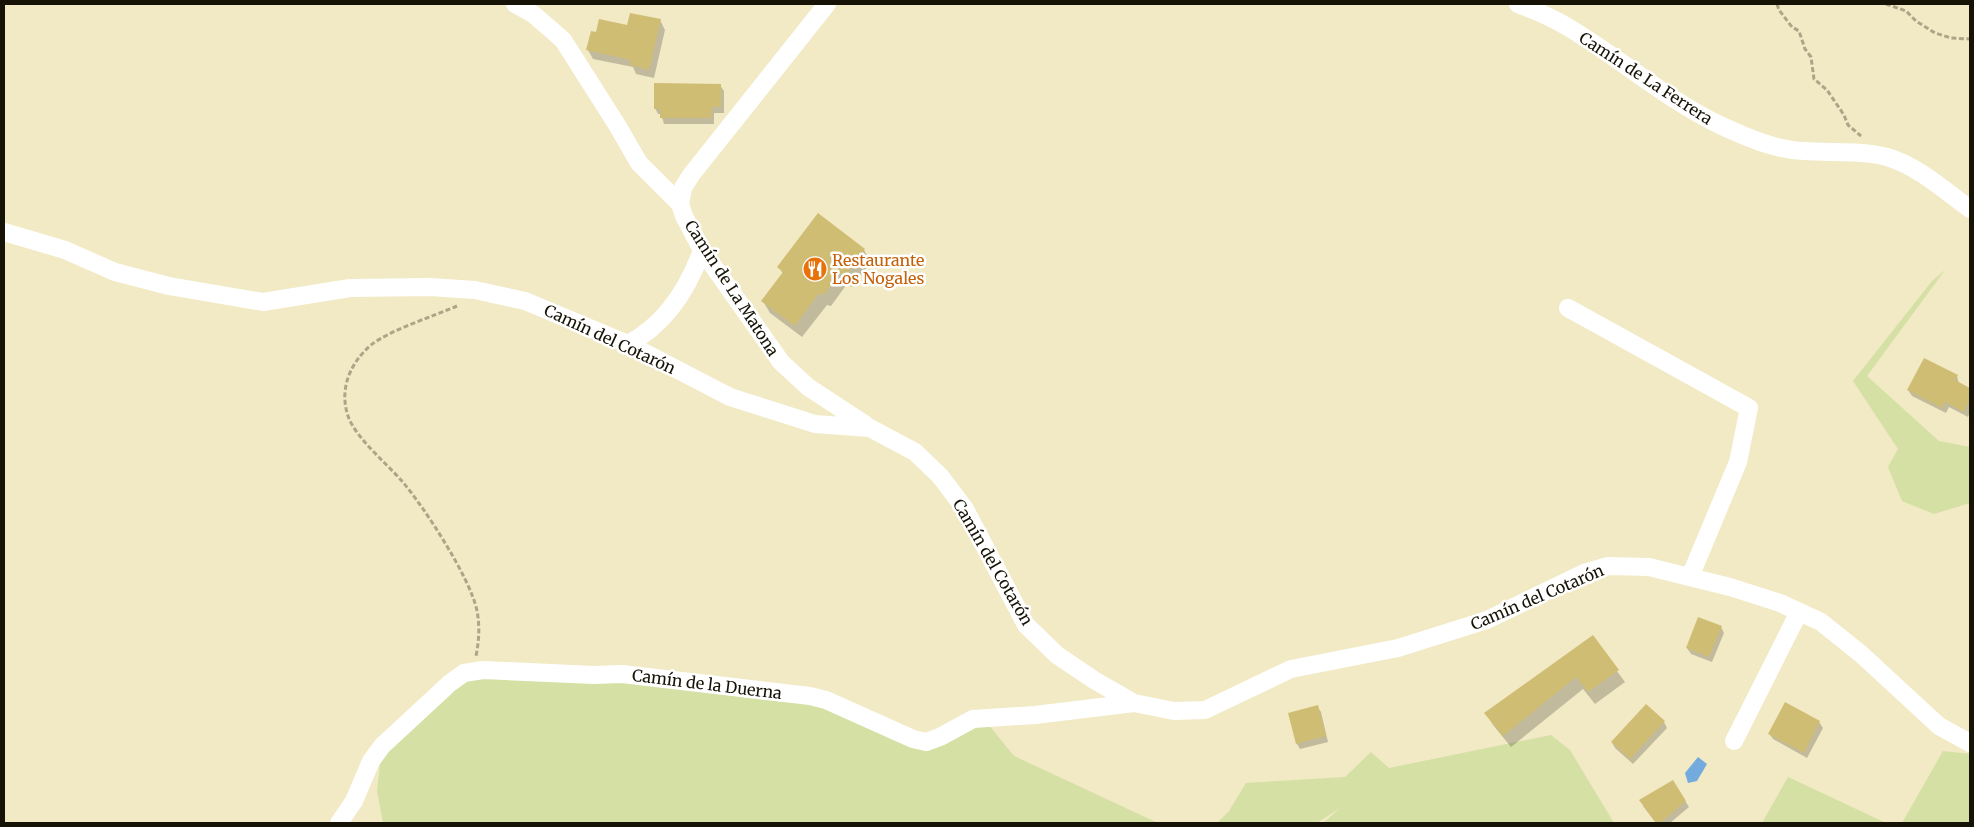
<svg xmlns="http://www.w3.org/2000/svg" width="1974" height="827" font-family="Merriweather,serif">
  <rect width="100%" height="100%" fill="#f2e9c5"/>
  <path fill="#d4e0a4" d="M1945 270 1867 376 1939 441 1970 447V503L1934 514 1902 501 1888 467 1898 449 1853 381 1932 281Z
    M483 670 810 696 926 742 929 751 983 718 1014 756 1158 823H383L377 791 382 746 450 683Z
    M1551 735 1570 750 1614 823H1323L1340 808 1317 823H1217L1229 811 1246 783 1345 777 1371 752 1389 768Z
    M1943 751 1970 754V823H1902Z
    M1788 777 1886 823H1762Z"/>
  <path fill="#73abde" d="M1698 757 1707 764 1697 781 1688 783 1685 773Z"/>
  <path fill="#0003" d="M660 20 665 30 654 78 636 74 633 67 593 59 588 50 597 33Z
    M720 85 724 91V113H714V124H664L661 114H658L655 108Z
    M864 250 871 262 852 287 847 284 831 306 827 305 802 337 770 313 763 301 783 274 779 267Z
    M1957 376 1959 384 1970 389V412L1968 417 1949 407 1946 413 1912 396 1908 390Z
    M1721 627 1724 633 1712 662 1691 654 1687 648Z
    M1592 637 1625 682 1595 704 1583 689 1511 747 1493 725 1486 713Z
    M1785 704 1819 722 1823 728 1807 758 1773 739 1769 733Z
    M1317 706 1321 712 1328 742 1300 749 1297 744Z
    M1664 722 1667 728 1633 764 1615 748 1612 742Z
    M1673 782 1689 807 1670 823H1656L1643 806Z"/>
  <path fill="#d0bd74" d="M630 13 661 19 649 70 630 65 631 60 586 50 591 31 596 32 599 19 627 25Z
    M654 83 721 84V107H712L711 118H660V109H654Z
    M818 213 865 249 845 276 840 273 824 295 819 293 795 326 761 301 783 272 777 267Z
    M1924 358 1958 375 1955 380 1970 388V400L1964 412 1945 402 1942 408 1907 390Z
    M1698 617 1722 626 1709 657 1686 648Z
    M1593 635 1619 670 1588 692 1576 677 1503 736 1484 713Z
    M1785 702 1820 721 1804 753 1768 734Z
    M1646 704 1665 721 1630 759 1611 742Z
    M1318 705 1326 736 1296 744 1288 713Z
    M1673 780 1686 801 1660 823H1656L1639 800Z"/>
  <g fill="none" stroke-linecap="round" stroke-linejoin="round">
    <path stroke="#aca588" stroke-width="3" stroke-dasharray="5 2.5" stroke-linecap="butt" d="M1777 4 1779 10 1792 27 1799 31 1805 49 1811 57 1814 79 1827 90 1844 115 1848 125 1861 136
      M1886 4 1906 11 1916 21 1935 33 1951 38 1970 39
      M457 306C434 316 390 330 371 345 350 363 339 389 348 416 355 437 386 463 401 480 423 505 471 579 477 611 480 626 479 641 476 656"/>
    <path stroke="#fff" stroke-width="18" d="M515 4 533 14 563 40 617 125 639 163 680 204
      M827 4 691 175 683 188 680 204 684 216 702 250 781 362 808 387 866 425
      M1518 4C1534 10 1551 17 1566 26 1619 57 1666 100 1722 126 1748 138 1776 150 1804 151 1833 153 1860 150 1887 157 1918 166 1945 191 1970 209
      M4 232 65 250 115 272 169 286 263 302 350 288 430 287 475 290 525 301 628 344 730 397 815 424 870 428 915 452 940 476 965 509 1026 625 1057 655 1094 680 1134 703 1174 711 1205 710 1291 669 1398 648 1487 620 1584 573 1608 566 1649 567 1730 587 1780 603 1821 622 1861 654 1939 726 1970 743
      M1568 308 1749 408 1738 462 1690 577
      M628 344C666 324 688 289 702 250
      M1734 741 1799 612
      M339 823 354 801 371 761 382 746 450 683 464 673 483 670 594 675 622 674 810 696 826 700 913 739 926 742 940 737 973 719 1035 715 1134 703"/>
  </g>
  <defs>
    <symbol id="restaurant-disc" viewBox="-11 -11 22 22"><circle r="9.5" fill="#e8710a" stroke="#fff"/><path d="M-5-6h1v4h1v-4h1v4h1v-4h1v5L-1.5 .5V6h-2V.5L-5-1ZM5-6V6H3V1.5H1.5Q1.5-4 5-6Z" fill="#fff"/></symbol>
  </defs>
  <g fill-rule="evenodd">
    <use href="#restaurant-disc" x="801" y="255" width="28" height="28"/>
  </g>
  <g text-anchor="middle" stroke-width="5" stroke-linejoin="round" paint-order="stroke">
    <g font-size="16" fill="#161306" stroke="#fff">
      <text transform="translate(1646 78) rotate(33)" y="6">Camín de La Ferrera</text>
      <text transform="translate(732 288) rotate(57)" y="6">Camín de La Matona</text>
      <text transform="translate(610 339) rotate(25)" y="6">Camín del Cotarón</text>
      <text transform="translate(993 562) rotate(60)" y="6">Camín del Cotarón</text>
      <text transform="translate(1537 597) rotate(-23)" y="6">Camín del Cotarón</text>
      <text transform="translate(707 684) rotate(7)" y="6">Camín de la Duerna</text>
    </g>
    <g font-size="16" fill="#c56008" stroke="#fff" text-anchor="start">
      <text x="832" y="266">Restaurante<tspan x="832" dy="18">Los Nogales</tspan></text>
    </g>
  </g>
  <rect width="1974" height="827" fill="none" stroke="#161306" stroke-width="10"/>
</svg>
